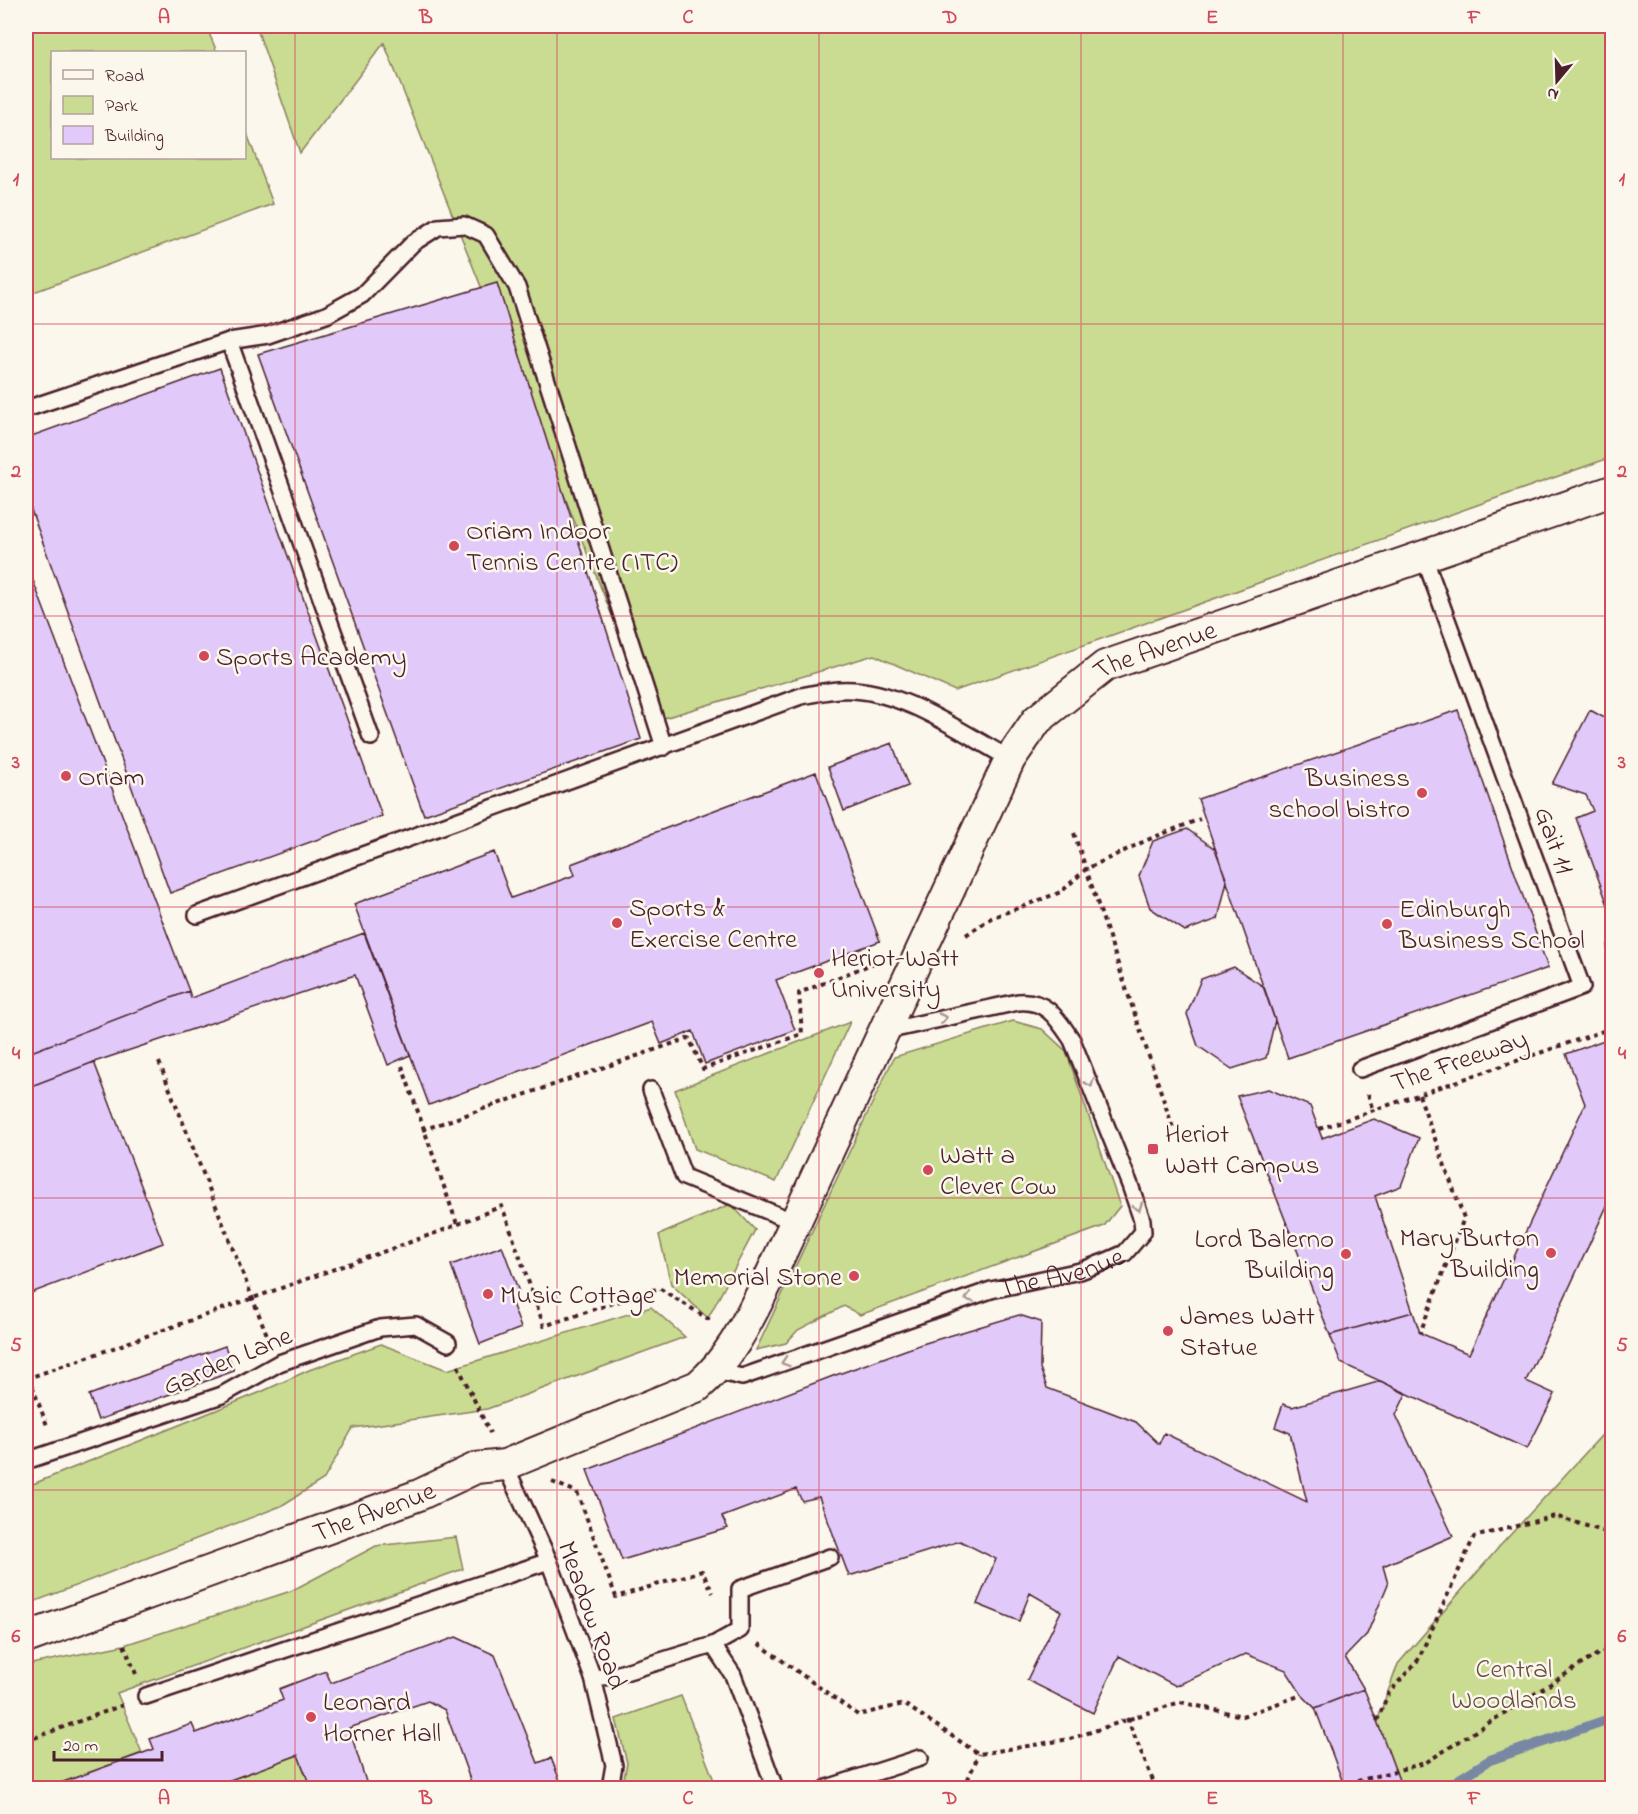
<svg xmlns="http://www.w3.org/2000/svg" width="1638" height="1814" font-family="'Indie Flower',sans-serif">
  <rect width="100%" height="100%" fill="#fbf7ec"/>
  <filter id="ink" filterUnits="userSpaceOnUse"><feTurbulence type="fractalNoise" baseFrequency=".0167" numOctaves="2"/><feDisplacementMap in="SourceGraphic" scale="12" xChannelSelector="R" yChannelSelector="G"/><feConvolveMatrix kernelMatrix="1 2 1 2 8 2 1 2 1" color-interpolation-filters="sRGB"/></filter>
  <g filter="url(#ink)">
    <path fill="#c9dc91" stroke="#8a7e5e" stroke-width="1.5" d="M26 26H206L217 52H52V158H244L245 128 273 204 26 295Z
      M256 26H1612V457L955 691 874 655 654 721 384 43 300 153Z
      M1013 1021 1042 1029 1066 1051 1120 1206 1104 1226 860 1315 844 1306 798 1330 786 1343 756 1350 894 1057Z
      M850 1022 776 1182 695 1149 675 1090Z
      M731 1204 755 1230 708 1318 671 1284 659 1235Z
      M651 1307 685 1337 487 1409 353 1428 324 1479 281 1506 26 1605V1491L33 1484 261 1392 309 1370 381 1344 447 1370Z
      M1612 1424V1788H1353L1398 1664 1500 1546Z
      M456 1537 463 1569 117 1693 142 1753 47 1788H26V1665L124 1645 291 1591 376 1546Z
      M681 1696 717 1788H622L627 1763 616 1719Z
      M298 1755 311 1788H208Z"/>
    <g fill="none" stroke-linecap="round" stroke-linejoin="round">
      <path stroke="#7887a4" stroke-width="10" d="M1445 1788 1490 1760 1612 1718"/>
    </g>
    <path fill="#e1cafa" stroke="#4a1f2b" stroke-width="1.5" d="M497 283 641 739 424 815 258 354Z
      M220 368 382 816 170 893 26 496V438Z
      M26 562 189 991 26 1054Z
      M1458 710 1548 968 1288 1058 1198 799Z
      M1590 710 1612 722V916L1576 818 1593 811 1586 795 1552 784Z
      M892 743 908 786 844 811 828 767Z
      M816 772 880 941 776 980 795 1030 705 1064 693 1031 661 1044 652 1022 429 1105 354 904 494 852 511 898 575 875 571 864Z
      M1187 829 1215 849 1227 881 1218 919 1185 931 1150 908 1139 876 1153 841Z
      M1612 932V962L1607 948Z
      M364 933 410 1055 388 1065 355 975 94 1062 26 1088V1054L189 991 191 998Z
      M1234 967 1264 987 1275 1020 1266 1058 1232 1069 1198 1046 1187 1014 1201 979Z
      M1612 1037V1195L1526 1381 1555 1394 1527 1449 1341 1363 1330 1335 1413 1312 1420 1333 1469 1354 1585 1104 1566 1054Z
      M94 1062 163 1243 26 1295V1088Z
      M1268 1089 1310 1106 1322 1138 1374 1119 1419 1138 1401 1186 1375 1196 1413 1312 1330 1335 1237 1096Z
      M502 1246 519 1292 509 1295 521 1328 480 1344 451 1265Z
      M1019 1315 1041 1322 1040 1368 1047 1388 1136 1422 1159 1444 1164 1433 1307 1502 1290 1433 1275 1427 1283 1404 1292 1407 1381 1381 1406 1394 1396 1415 1453 1536 1383 1566 1388 1584 1367 1634 1345 1657 1364 1689 1315 1708 1302 1695 1286 1670 1246 1654 1176 1686 1119 1656 1093 1713 1027 1680 1061 1611 1030 1593 1019 1621 977 1604 996 1559 960 1541 849 1576 819 1497 802 1501 796 1489 722 1517 728 1528 622 1560 587 1470 833 1376 922 1344Z
      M225 1346 234 1371 98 1420 89 1395Z
      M456 1637 495 1655 538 1763 551 1758 563 1788H473L445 1710 428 1701 349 1728 368 1788H311L298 1755 208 1788H47L154 1749 150 1739 192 1724 196 1733 283 1700 279 1689 326 1671 331 1683Z
      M1364 1689 1377 1721 1402 1788H1345L1315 1708Z"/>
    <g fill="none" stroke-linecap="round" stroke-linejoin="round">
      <defs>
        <g id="lane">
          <path d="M229 341 371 737"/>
          <path d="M26 409 229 341 268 335 326 315 362 295 413 243 438 227 464 225 486 235 517 287 664 747"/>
          <path d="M197 915 801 696C813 694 825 691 838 690 896 685 961 732 1010 759"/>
          <path d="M1360 1069 1582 987 1424 557"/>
          <path d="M651 1090 684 1177 797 1223"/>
          <path id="s1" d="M716 1371 742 1377 991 1290 1080 1271 1107 1261 1125 1253 1143 1232 1142 1220 1130 1185 1072 1040C1057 1018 1046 999 1018 1002L886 1031"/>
          <path d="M26 1461 222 1395 279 1363 380 1328 416 1325 448 1343"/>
          <path d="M505 1465 549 1561 593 1678 614 1765 610 1788"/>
          <path d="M713 1645 740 1630V1589L830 1557"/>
          <path d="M593 1678 612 1676 713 1645 733 1675 775 1788"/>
          <path d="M146 1696 549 1561"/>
          <path d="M827 1788 920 1758"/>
        </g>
        <g id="street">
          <path id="s2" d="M26 1638 419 1495 476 1468 505 1465 698 1386C732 1357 749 1318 769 1279L1010 759 1037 720 1105 666 1612 491"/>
        </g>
      </defs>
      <use href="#lane" stroke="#4a1f2b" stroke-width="20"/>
      <use href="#street" stroke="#4a1f2b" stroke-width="34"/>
      <path stroke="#4a1f2b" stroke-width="4" stroke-dasharray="4.5 4.5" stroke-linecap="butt" d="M1074 833 1173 1128
        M966 935 991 918 1061 892 1086 869 1147 840 1200 819
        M159 1062 269 1340
        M402 1066 457 1224
        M1368 1094 1373 1111
        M1419 1095 1464 1218 1420 1333
        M1319 1129 1612 1028
        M422 1130 689 1038 703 1069 802 1034 799 993 879 961
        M458 1366 490 1433
        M29 1378 48 1428
        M26 1379 444 1230 502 1206 544 1326 659 1288 710 1320
        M552 1482 577 1492 616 1597 702 1571 713 1593
        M759 1644 858 1715 904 1704 979 1754 1070 1739 1180 1702 1242 1716 1302 1695
        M124 1645 136 1674
        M1127 1718 1156 1788
        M1377 1721 1388 1694 1418 1660 1474 1537 1555 1516 1612 1534
        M26 1741 123 1705
        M964 1788 979 1754
        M1331 1788 1425 1763 1601 1652H1612"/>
      <use href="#lane" stroke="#fbf7ec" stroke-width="15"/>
      <use href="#street" stroke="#fbf7ec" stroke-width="30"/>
    </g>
    <defs><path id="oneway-chevron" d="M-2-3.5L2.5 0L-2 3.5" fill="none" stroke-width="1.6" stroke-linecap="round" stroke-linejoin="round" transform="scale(1.5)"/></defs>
    <g stroke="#ab9695">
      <use href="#oneway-chevron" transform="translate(943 1018) rotate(-13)"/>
      <use href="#oneway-chevron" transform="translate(1090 1083) rotate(67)"/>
      <use href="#oneway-chevron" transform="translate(1138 1207) rotate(71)"/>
      <use href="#oneway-chevron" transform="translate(969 1298) rotate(160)"/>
      <use href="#oneway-chevron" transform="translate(785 1362) rotate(162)"/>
    </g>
  </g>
  <path fill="none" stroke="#d1495b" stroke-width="1.5" stroke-opacity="0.55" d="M295 26V1788M557 26V1788M819 26V1788M1081 26V1788M1343 26V1788M26 324H1612M26 616H1612M26 907H1612M26 1198H1612M26 1490H1612"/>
  <g fill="#d1495b" stroke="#fbf7ec" stroke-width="2">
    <circle cx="454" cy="546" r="6"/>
    <circle cx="204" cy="656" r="6"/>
    <circle cx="66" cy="776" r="6"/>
    <circle cx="1422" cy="793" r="6"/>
    <circle cx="617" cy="923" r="6"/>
    <circle cx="1387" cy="924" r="6"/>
    <circle cx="819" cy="973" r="6"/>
    <rect x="1147" y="1143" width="12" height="12" rx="3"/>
    <circle cx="928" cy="1170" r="6"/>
    <circle cx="1551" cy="1253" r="6"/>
    <circle cx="1346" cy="1254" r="6"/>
    <circle cx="854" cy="1276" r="6"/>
    <circle cx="488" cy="1294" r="6"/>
    <circle cx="1168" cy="1331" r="6"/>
    <circle cx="311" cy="1717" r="6"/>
  </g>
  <g text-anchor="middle" stroke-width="5" stroke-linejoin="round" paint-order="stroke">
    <g font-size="27" fill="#4a1f2b" stroke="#fbf7ec" text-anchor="start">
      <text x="466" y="539">Oriam Indoor<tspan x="466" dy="31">Tennis Centre (ITC)</tspan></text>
      <text x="216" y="665">Sports Academy</text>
      <text x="78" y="785">Oriam</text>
      <text x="1410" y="786" text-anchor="end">Business<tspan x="1410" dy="31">school bistro</tspan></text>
      <text x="629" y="916">Sports &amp;<tspan x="629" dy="31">Exercise Centre</tspan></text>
      <text x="1399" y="917">Edinburgh<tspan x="1399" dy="31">Business School</tspan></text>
      <text x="831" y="966">Heriot-Watt<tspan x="831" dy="31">University</tspan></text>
      <text x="1165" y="1142">Heriot<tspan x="1165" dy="31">Watt Campus</tspan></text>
      <text x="940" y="1163">Watt a<tspan x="940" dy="31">Clever Cow</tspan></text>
      <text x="1539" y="1246" text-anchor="end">Mary Burton<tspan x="1539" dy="31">Building</tspan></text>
      <text x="1334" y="1247" text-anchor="end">Lord Balerno<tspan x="1334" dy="31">Building</tspan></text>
      <text x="842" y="1285" text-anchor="end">Memorial Stone</text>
      <text x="500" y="1303">Music Cottage</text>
      <text x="1180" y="1324">James Watt<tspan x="1180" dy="31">Statue</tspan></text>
      <text x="323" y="1710">Leonard<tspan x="323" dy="31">Horner Hall</tspan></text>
    </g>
    <g font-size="27" fill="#4a1f2b" stroke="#fbf7ec">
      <text dy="9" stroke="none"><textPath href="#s2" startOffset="1608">The Avenue</textPath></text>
      <text transform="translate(1555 840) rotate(70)" y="9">Gait 11</text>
      <text transform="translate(1459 1060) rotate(-19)" y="9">The Freeway</text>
      <text dy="9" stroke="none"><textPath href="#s1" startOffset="363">The Avenue</textPath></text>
      <text transform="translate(227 1360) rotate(-23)" y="9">Garden Lane</text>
      <text dy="9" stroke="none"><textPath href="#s2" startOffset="370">The Avenue</textPath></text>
      <text transform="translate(593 1615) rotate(70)" y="9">Meadow Road</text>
    </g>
    <g font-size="27" fill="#6a4e44" stroke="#fbf7ec">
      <text x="1514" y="1677">Central<tspan x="1514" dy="31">Woodlands</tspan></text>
    </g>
  </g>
  <rect width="1638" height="1814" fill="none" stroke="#fbf7ec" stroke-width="66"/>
  <rect x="51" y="51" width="195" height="108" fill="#fbf7ec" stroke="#b4a19f" stroke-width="1.5"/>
  <rect x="63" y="70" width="30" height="9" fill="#fbf7ec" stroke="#b4a19f" stroke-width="1.5"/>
  <text x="105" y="81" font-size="18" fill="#4a1f2b">Road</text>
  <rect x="63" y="96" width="30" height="18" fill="#c9dc91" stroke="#b4a19f" stroke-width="1.5"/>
  <text x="105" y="111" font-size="18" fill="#4a1f2b">Park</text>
  <rect x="63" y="126" width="30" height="18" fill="#e1cafa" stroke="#b4a19f" stroke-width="1.5"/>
  <text x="105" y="141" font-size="18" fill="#4a1f2b">Building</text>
  <g transform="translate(1557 81) rotate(199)" stroke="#fbf7ec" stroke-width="4.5" paint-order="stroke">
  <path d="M0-4.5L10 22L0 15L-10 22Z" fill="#4a1f2b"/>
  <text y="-9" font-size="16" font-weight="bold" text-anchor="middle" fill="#4a1f2b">N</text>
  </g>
  <path d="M54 1751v9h108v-9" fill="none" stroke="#4a1f2b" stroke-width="3"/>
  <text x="63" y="1751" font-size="18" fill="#4a1f2b" stroke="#fbf7ec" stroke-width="4.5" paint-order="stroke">20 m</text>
  <rect x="33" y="33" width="1572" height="1748" fill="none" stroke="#d1495b" stroke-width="2"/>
  <g font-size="20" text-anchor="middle" font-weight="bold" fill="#d1495b">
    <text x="164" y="23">A</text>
    <text x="426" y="23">B</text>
    <text x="688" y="23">C</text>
    <text x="950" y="23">D</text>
    <text x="1212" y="23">E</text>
    <text x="1474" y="23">F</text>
    <text x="16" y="185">1</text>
    <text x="1622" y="185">1</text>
    <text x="16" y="477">2</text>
    <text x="1622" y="477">2</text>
    <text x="16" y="768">3</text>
    <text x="1622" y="768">3</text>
    <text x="16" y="1059">4</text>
    <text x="1622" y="1059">4</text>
    <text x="16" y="1351">5</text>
    <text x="1622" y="1351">5</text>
    <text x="16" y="1642">6</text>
    <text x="1622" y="1642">6</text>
    <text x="164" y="1804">A</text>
    <text x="426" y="1804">B</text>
    <text x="688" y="1804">C</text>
    <text x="950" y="1804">D</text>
    <text x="1212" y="1804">E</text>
    <text x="1474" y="1804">F</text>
  </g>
</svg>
